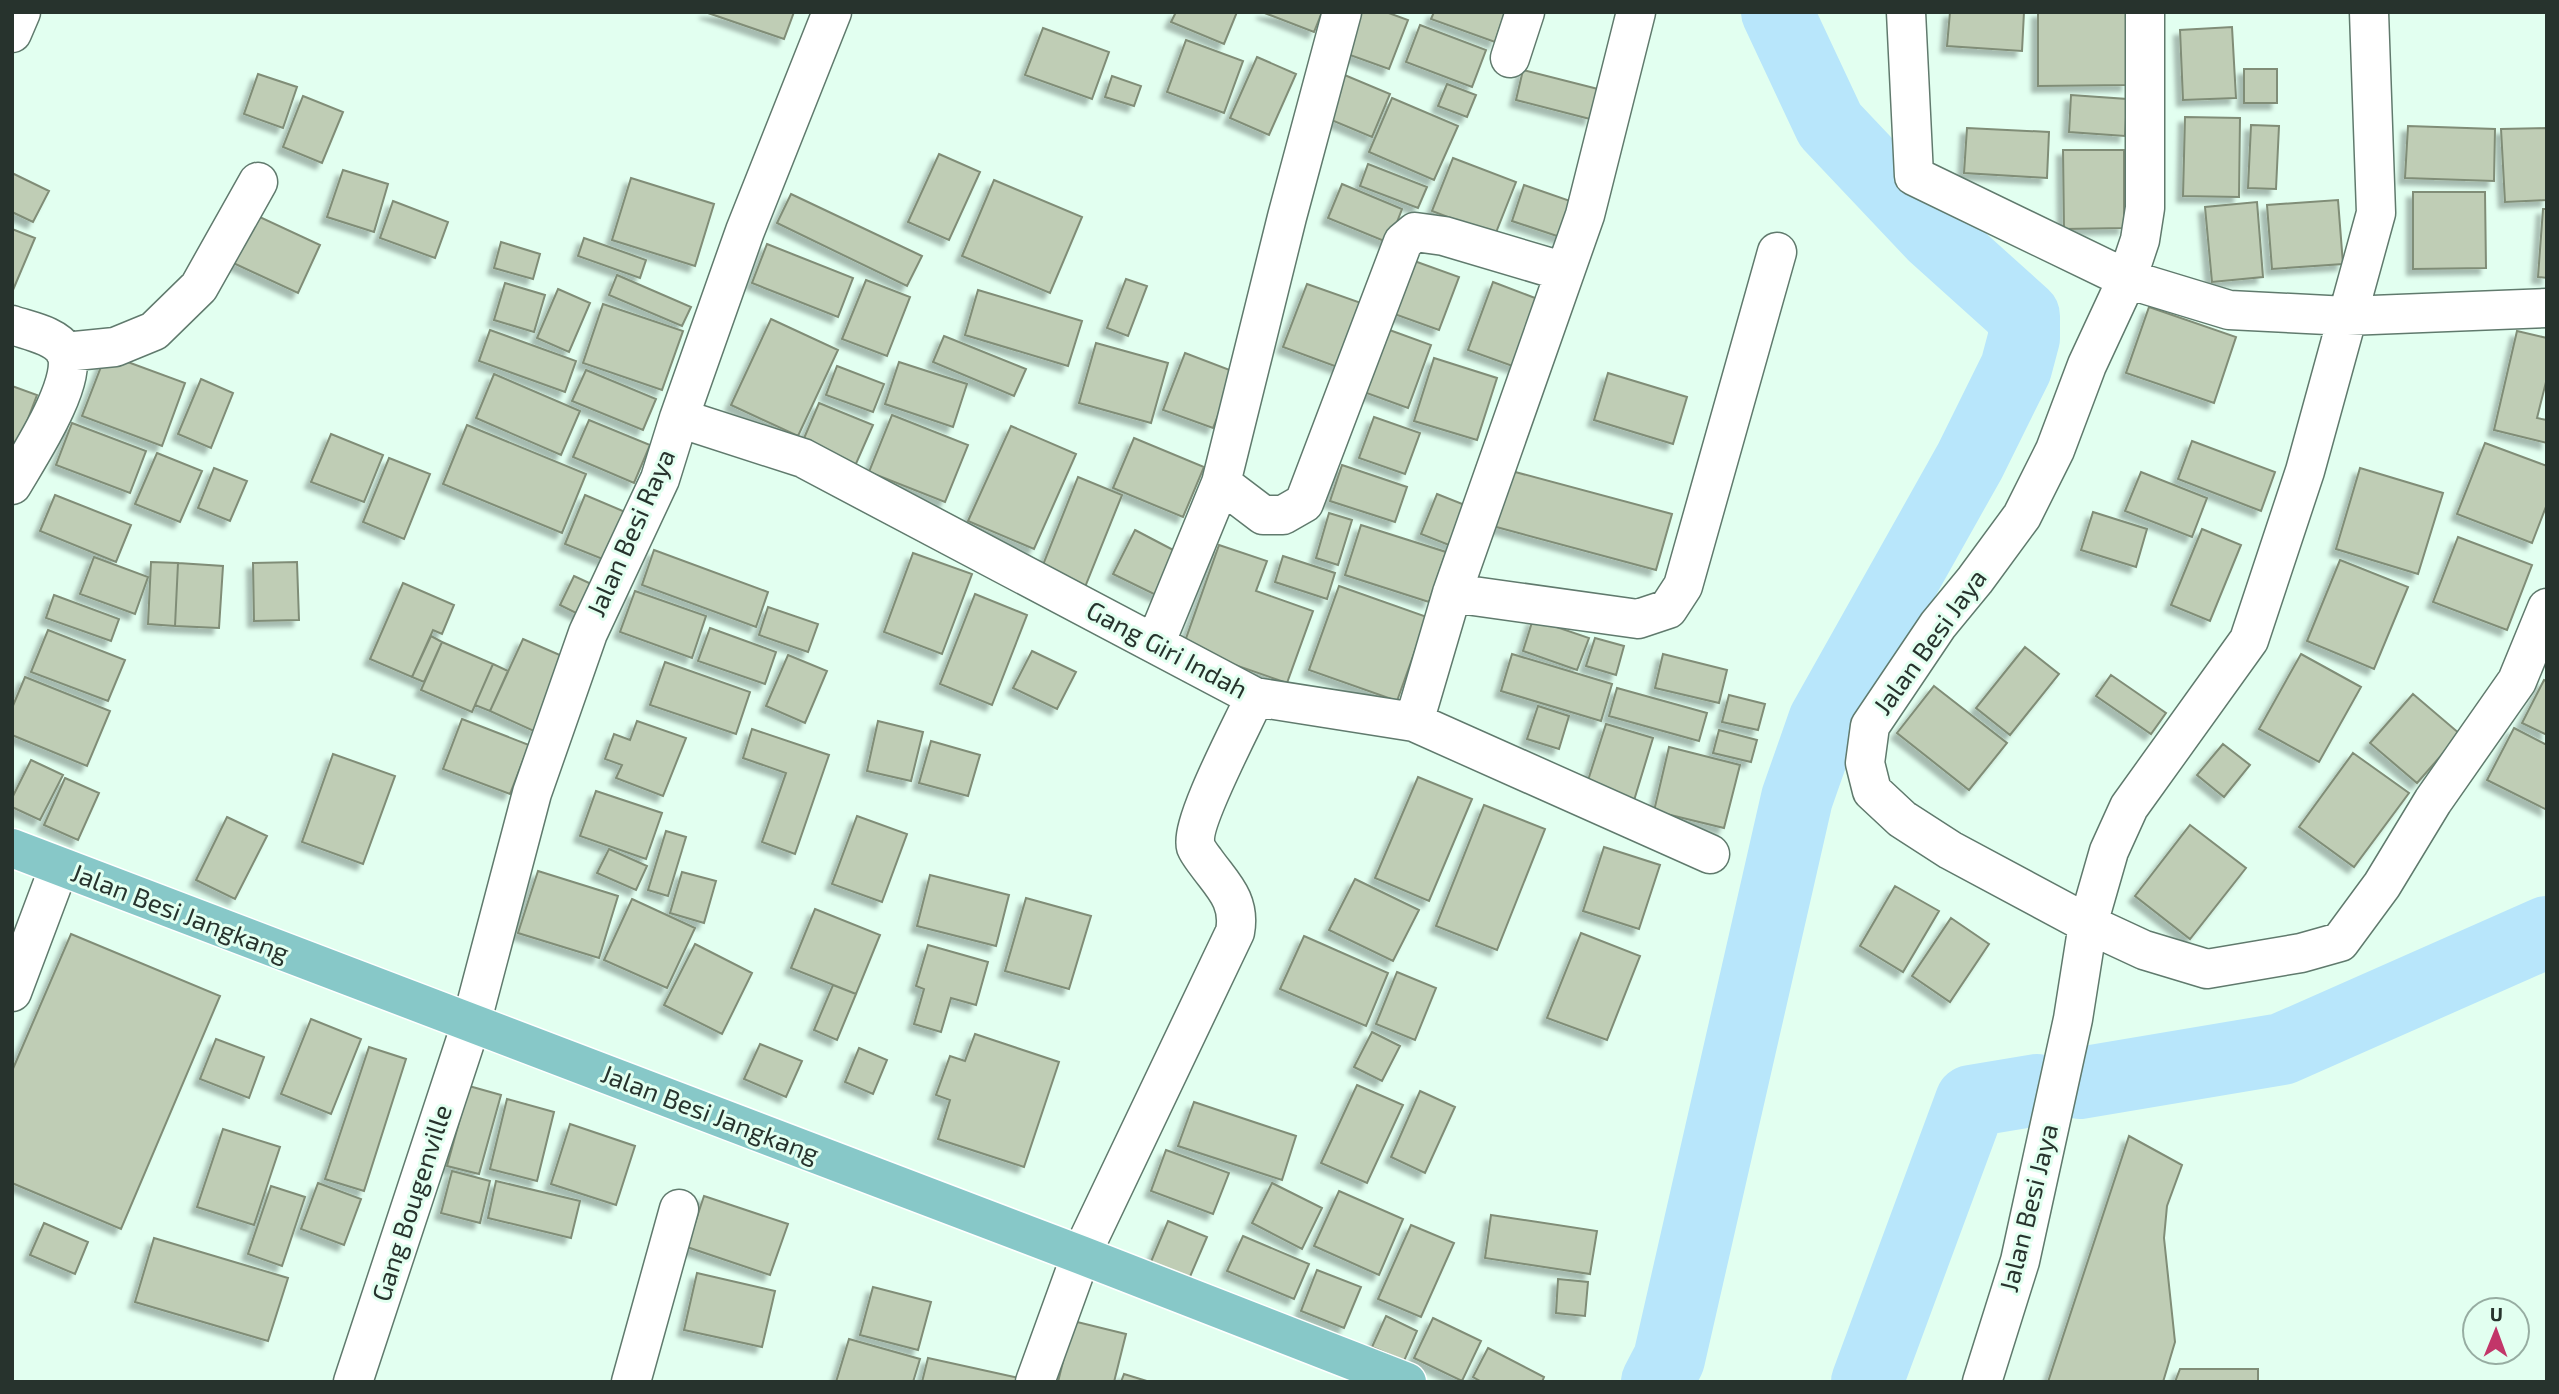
<svg xmlns="http://www.w3.org/2000/svg" width="2559" height="1394" font-family="'Exo 2',sans-serif">
  <defs>
    <filter id="shadow"><feDropShadow dx="-6" dy="6" stdDeviation="2" flood-color="#0004"/></filter>
  </defs>
  <rect width="100%" height="100%" fill="#e2fff0"/>
  <g fill="none" stroke-linecap="round" stroke-linejoin="round">
    <path stroke="#b8e6fb" stroke-width="72" d="M2080 1083 2282 1049 2547 932
      M1657 1382 1669 1359 1797 798 1824 721 1970 461 2016 368 2024 338V316L1934 235 1830 125 1777 12
      M1867 1382 1971 1101 2037 1090"/>
  </g>
  <path fill="#bfcdb5" stroke="#808d77" stroke-width="2" filter="url(#shadow)" d="M705 12H794L784 39Z
    M1176 12H1237L1224 44 1171 22Z
    M1262 12H1322L1314 32Z
    M1350 12H1386L1408 20 1389 69 1336 50Z
    M1434 12H1505L1495 42 1431 19Z
    M1950 12H2024L2022 51 1947 46Z
    M2038 12H2127V85L2038 86Z
    M1420 25 1486 50 1472 87 1406 62Z
    M2232 27 2236 98 2183 100 2180 30Z
    M1043 28 1109 52 1092 99 1025 75Z
    M1186 40 1243 61 1224 113 1167 92Z
    M1257 57 1296 74 1269 135 1230 118Z
    M2244 69H2277V103H2244Z
    M1523 70 1598 89 1590 119 1516 100Z
    M1335 71 1390 94 1372 137 1317 114Z
    M258 74 297 87 283 128 244 114Z
    M1112 76 1141 86 1134 106 1105 97Z
    M1447 84 1476 95 1467 117 1438 106Z
    M2071 95 2127 99 2125 136 2069 132Z
    M303 96 343 112 322 163 283 147Z
    M1392 98 1458 126 1434 180 1369 152Z
    M2185 117 2240 118 2239 197 2183 196Z
    M2251 125 2279 126 2276 189 2248 188Z
    M2408 126 2495 129 2494 181 2405 178Z
    M1967 128 2049 132 2047 178 1964 173Z
    M2547 128V200L2505 202 2501 129Z
    M2063 150H2124V228L2064 229Z
    M939 154 980 172 949 240 908 222Z
    M1453 158 1516 182 1495 235 1432 211Z
    M1368 164 1427 187 1418 208 1360 186Z
    M343 170 388 184 374 232 327 217Z
    M12 173 49 191 33 222 12 212Z
    M631 178 714 204 695 266 612 240Z
    M994 180 1082 217 1050 293 962 256Z
    M1342 184 1402 209 1389 243 1328 218Z
    M1524 185 1576 203 1563 238 1512 221Z
    M2413 192H2485L2486 268 2413 269Z
    M791 194 922 256 907 286 777 223Z
    M2338 200 2343 264 2272 269 2267 205Z
    M393 201 448 222 435 258 380 238Z
    M2257 202 2263 277 2212 282 2205 207Z
    M2543 209H2547V278L2538 277Z
    M251 213 320 245 298 293 229 261Z
    M12 229 35 238 13 290H12Z
    M584 238 646 260 640 278 578 256Z
    M501 242 540 254 533 279 494 268Z
    M767 244 853 278 838 317 752 283Z
    M1406 258 1459 277 1439 330 1386 311Z
    M617 275 691 307 682 326 609 295Z
    M1126 279 1147 286 1128 336 1107 328Z
    M866 280 910 297 887 356 842 339Z
    M1493 282 1543 301 1518 368 1468 350Z
    M505 283 545 295 534 332 494 320Z
    M1307 284 1364 304 1340 368 1283 347Z
    M558 289 590 303 569 352 537 338Z
    M978 290 1082 321 1068 366 965 335Z
    M603 304 683 331 662 390 583 363Z
    M2149 307 2236 337 2214 403 2126 373Z
    M771 319 838 350 798 436 731 405Z
    M1384 328 1431 345 1408 408 1361 391Z
    M490 330 576 361 565 392 479 361Z
    M2517 331 2547 338V378L2537 418 2547 420V443L2494 430Z
    M944 336 1026 369 1014 396 933 362Z
    M1096 343 1168 363 1151 423 1079 403Z
    M1185 353 1235 372 1213 428 1163 410Z
    M106 354 185 383 162 446 82 416Z
    M1434 358 1497 378 1477 440 1414 421Z
    M899 362 967 384 953 427 885 404Z
    M837 366 884 384 873 412 826 395Z
    M586 370 656 399 643 430 572 401Z
    M1608 373 1687 397 1673 444 1594 420Z
    M494 374 580 411 561 455 476 418Z
    M201 379 233 393 211 448 178 434Z
    M12 386 37 395 12 461Z
    M819 403 873 425 855 466 802 443Z
    M892 415 968 445 945 502 869 472Z
    M1374 417 1420 433 1405 474 1359 458Z
    M589 420 650 445 634 483 573 457Z
    M72 423 146 451 130 493 56 465Z
    M467 425 586 474 562 533 443 484Z
    M1011 426 1076 454 1034 549 968 521Z
    M331 434 383 455 364 502 311 482Z
    M1134 438 1204 467 1183 517 1113 488Z
    M2192 441 2275 472 2261 511 2178 479Z
    M2485 443 2547 466V504L2532 543 2457 514Z
    M157 453 202 471 180 522 135 504Z
    M389 458 430 474 404 539 363 522Z
    M1342 465 1407 487 1395 522 1330 501Z
    M214 468 247 481 230 521 198 508Z
    M2360 468 2443 493 2418 574 2336 549Z
    M1504 469 1672 514 1656 570 1489 525Z
    M2141 472 2207 498 2192 537 2125 511Z
    M1078 477 1122 495 1085 587 1041 570Z
    M1437 494 1470 507 1454 547 1421 534Z
    M55 495 131 525 116 562 40 531Z
    M585 495 630 514 610 562 565 544Z
    M2093 512 2147 529 2136 567 2081 550Z
    M1329 513 1352 520 1338 565 1316 558Z
    M1361 525 1446 552 1429 602 1345 575Z
    M2202 529 2241 545 2210 621 2171 605Z
    M1135 530 1179 553 1158 596 1113 574Z
    M2458 537 2532 565 2507 630 2433 602Z
    M1219 545 1267 561 1256 591 1313 611 1287 683 1183 647Z
    M654 550 768 592 756 627 642 585Z
    M913 553 972 574 942 654 884 632Z
    M1283 556 1335 573 1327 599 1275 582Z
    M94 557 148 577 135 614 80 594Z
    M2340 560 2408 587 2374 669 2307 641Z
    M151 562 178 563 175 626 148 624Z
    M297 562 299 620 254 621 253 563Z
    M178 563 223 566 219 628 175 626Z
    M574 576 600 588 586 618 560 605Z
    M403 583 454 605 442 634 433 630 412 677 370 659Z
    M1339 586 1427 617 1397 701 1309 670Z
    M635 591 706 616 692 658 620 632Z
    M975 594 1027 615 992 705 940 684Z
    M54 595 119 619 111 641 46 618Z
    M768 607 818 624 808 652 759 635Z
    M1533 619 1589 638 1577 670 1523 651Z
    M710 628 776 652 765 684 698 661Z
    M48 630 125 660 108 701 31 672Z
    M431 636 442 642 424 682 412 677Z
    M1595 638 1624 646 1616 675 1586 666Z
    M523 639 569 659 536 732 490 711Z
    M442 642 493 664 472 712 421 690Z
    M2025 647 2059 674 2010 735 1976 708Z
    M1032 651 1076 672 1057 709 1013 688Z
    M1512 654 1612 684 1601 721 1501 691Z
    M1663 654 1727 670 1719 703 1655 688Z
    M2301 654 2361 687 2319 762 2259 729Z
    M788 655 827 671 805 723 766 706Z
    M665 662 750 692 736 734 650 705Z
    M493 664 508 671 490 711 475 705Z
    M2111 675 2166 713 2151 734 2096 696Z
    M25 677 110 711 87 766 12 735V708Z
    M2544 680 2547 681V735L2522 723Z
    M1934 686 2007 743 1969 790 1897 733Z
    M1617 688 1707 713 1699 741 1609 716Z
    M2413 694 2460 734 2417 783 2370 743Z
    M1729 695 1765 704 1758 730 1722 722Z
    M1538 706 1569 716 1559 749 1527 739Z
    M462 719 529 745 510 794 443 769Z
    M637 721 686 738 663 796 616 778 622 765 605 759 614 734 630 740Z
    M878 721 923 732 911 781 867 771Z
    M1606 724 1653 738 1632 807 1584 793Z
    M2514 728 2547 745V810L2487 780Z
    M752 729 829 755 795 854 762 842 786 773 743 758Z
    M1719 730 1757 740 1751 762 1713 753Z
    M931 741 980 755 968 796 919 783Z
    M2223 744 2250 765 2224 797 2197 775Z
    M1669 747 1740 765 1724 828 1654 811Z
    M2353 753 2409 793 2354 867 2299 827Z
    M333 754 395 776 363 864 302 842Z
    M31 760 63 775 40 820 12 807V798Z
    M1418 777 1472 799 1429 901 1375 878Z
    M65 778 99 793 78 840 44 825Z
    M596 791 662 813 646 859 580 836Z
    M1484 805 1545 829 1497 950 1436 926Z
    M857 816 907 834 882 902 832 884Z
    M227 817 267 836 235 899 196 880Z
    M2190 825 2246 868 2190 939 2135 896Z
    M666 831 686 837 668 896 648 890Z
    M1604 847 1660 865 1639 929 1583 911Z
    M609 849 647 866 636 890 597 873Z
    M538 871 618 896 599 958 518 933Z
    M682 872 716 881 704 923 670 913Z
    M930 875 1009 895 996 946 917 926Z
    M1355 879 1419 910 1393 961 1329 930Z
    M1895 886 1939 911 1903 972 1860 946Z
    M1026 898 1091 916 1069 989 1005 971Z
    M632 899 695 928 667 988 604 960Z
    M815 909 880 935 856 994 791 968Z
    M1951 918 1989 944 1950 1002 1912 976Z
    M1581 933 1640 956 1607 1040 1547 1018Z
    M71 934 220 996 121 1229 12 1183V1071Z
    M1304 936 1388 973 1366 1026 1280 989Z
    M695 944 752 973 722 1034 664 1005Z
    M928 945 988 962 976 1005 951 998 941 1032 914 1024 924 989 916 986Z
    M1397 972 1436 988 1415 1040 1376 1024Z
    M833 985 856 994 837 1040 814 1030Z
    M311 1019 361 1039 331 1114 281 1094Z
    M1372 1032 1400 1046 1382 1081 1354 1067Z
    M975 1034 1059 1062 1024 1167 938 1139 950 1100 936 1095 950 1056 965 1061Z
    M216 1039 264 1057 249 1098 200 1079Z
    M760 1044 802 1061 786 1097 744 1079Z
    M369 1047 406 1059 364 1191 325 1179Z
    M859 1048 887 1060 873 1094 845 1082Z
    M1357 1085 1403 1105 1367 1183 1321 1163Z
    M469 1086 501 1095 479 1174 447 1166Z
    M1420 1091 1455 1107 1425 1173 1391 1157Z
    M507 1099 554 1112 537 1181 490 1169Z
    M1194 1102 1296 1136 1282 1180 1178 1146Z
    M570 1124 635 1146 616 1205 551 1184Z
    M223 1129 280 1147 254 1225 197 1207Z
    M2129 1136 2182 1165 2167 1206 2164 1238 2175 1342 2163 1382H2048Z
    M1166 1150 1229 1173 1213 1214 1151 1191Z
    M452 1171 490 1181 480 1223 441 1213Z
    M496 1181 580 1201 571 1238 488 1218Z
    M318 1183 361 1199 344 1245 301 1229Z
    M1272 1183 1322 1208 1302 1249 1252 1223Z
    M271 1186 305 1197 282 1266 248 1254Z
    M1339 1191 1403 1219 1379 1275 1314 1246Z
    M704 1196 788 1224 770 1275 687 1247Z
    M1491 1215 1597 1231 1590 1274 1485 1258Z
    M1168 1221 1207 1237 1189 1279 1150 1264Z
    M44 1223 88 1242 75 1274 30 1255Z
    M1411 1225 1454 1243 1421 1317 1378 1299Z
    M1243 1236 1309 1264 1294 1299 1227 1271Z
    M154 1238 288 1278 268 1341 135 1302Z
    M1317 1270 1361 1287 1344 1328 1301 1311Z
    M697 1273 775 1291 762 1347 684 1330Z
    M1558 1279 1588 1282 1585 1316 1556 1313Z
    M873 1287 931 1302 918 1350 860 1335Z
    M1386 1316 1417 1331 1404 1361 1372 1347Z
    M1433 1318 1481 1341 1462 1381 1414 1358Z
    M1073 1321 1126 1334 1114 1382H1058Z
    M849 1339 920 1359 913 1382H836Z
    M1488 1348 1544 1377 1542 1382H1482L1473 1377Z
    M928 1358 1019 1378 1018 1382H922Z
    M2180 1369H2258V1382H2175Z
    M1124 1374 1150 1382H1121Z"/>
  <g fill="none" stroke-linecap="round" stroke-linejoin="round">
    <defs>
      <path id="minor" d="M1906 12 1914 176 2127 279 2229 310 2347 316 2547 308
        M2369 12 2376 213 2305 471 2249 640 2129 807 2109 851 2088 924 2144 950 2207 969 2301 953 2340 942 2382 885 2433 801 2517 681 2547 608
        M12 33 21 12
        M1510 58 1525 12
        M12 325C29 331 55 335 65 351 81 378 27 459 12 485
        M65 352 115 347 154 331 199 287 258 182
        M679 418 803 458 1255 697 1414 722 1710 854
        M1221 483 1263 515H1283L1304 503 1403 242 1415 232 1444 236 1565 272
        M1452 593 1638 619 1668 609 1683 586 1777 252
        M1155 644 1221 483 1287 217 1342 12
        M1414 722 1452 593 1585 215 1636 12
        M12 992 59 867
        M353 1382 471 1024 532 793 588 633 660 479 679 418 745 231 832 12
        M631 1382 679 1209
        M1035 1382 1081 1255 1235 932C1241 900 1222 885 1205 861 1202 857 1198 852 1196 847 1189 824 1243 724 1255 697
        M1982 1382 2020 1261 2073 1019 2088 924 1950 850 1902 819 1872 791 1865 763 1870 726 1938 625 1975 580 2022 516 2055 450 2087 365 2127 279 2140 240 2145 208V12"/>
      <path id="major" d="M12 848 1081 1255 1407 1382"/>
    </defs>
    <use href="#minor" stroke="#607a6d" stroke-width="41"/>
    <use href="#major" stroke="#fff" stroke-width="41"/>
    <use href="#minor" stroke="#fff" stroke-width="38"/>
    <use href="#major" stroke="#87c8c8" stroke-width="38"/>
  </g>
  <g text-anchor="middle" stroke-width="6" stroke-linejoin="round" paint-order="stroke">
    <g font-size="26" fill="#27332d" stroke="#e2fff0">
      <text transform="translate(631 533) rotate(-66)" y="9">Jalan Besi Raya</text>
      <text transform="translate(1930 642) rotate(-54)" y="9">Jalan Besi Jaya</text>
      <text transform="translate(1167 650) rotate(28)" y="9">Gang Giri Indah</text>
      <text transform="translate(180 913) rotate(21)" y="9">Jalan Besi Jangkang</text>
      <text transform="translate(710 1114) rotate(21)" y="9">Jalan Besi Jangkang</text>
      <text transform="translate(412 1203) rotate(-72)" y="9">Gang Bougenville</text>
      <text transform="translate(2029 1208) rotate(-76)" y="9">Jalan Besi Jaya</text>
    </g>
  </g>
  <rect width="2559" height="1394" fill="none" stroke="#27332d" stroke-width="28"/>
  <g transform="translate(2496 1331) rotate(1)"><circle r="33" fill="#e2fff0" stroke="#97ada2" stroke-width="2"/>
  <path d="M0-5L12 26L0 18L-12 26Z" fill="#c23669"/>
  <text y="-10" font-size="19" font-weight="bold" text-anchor="middle" fill="#27332d">U</text>
  </g>
</svg>
